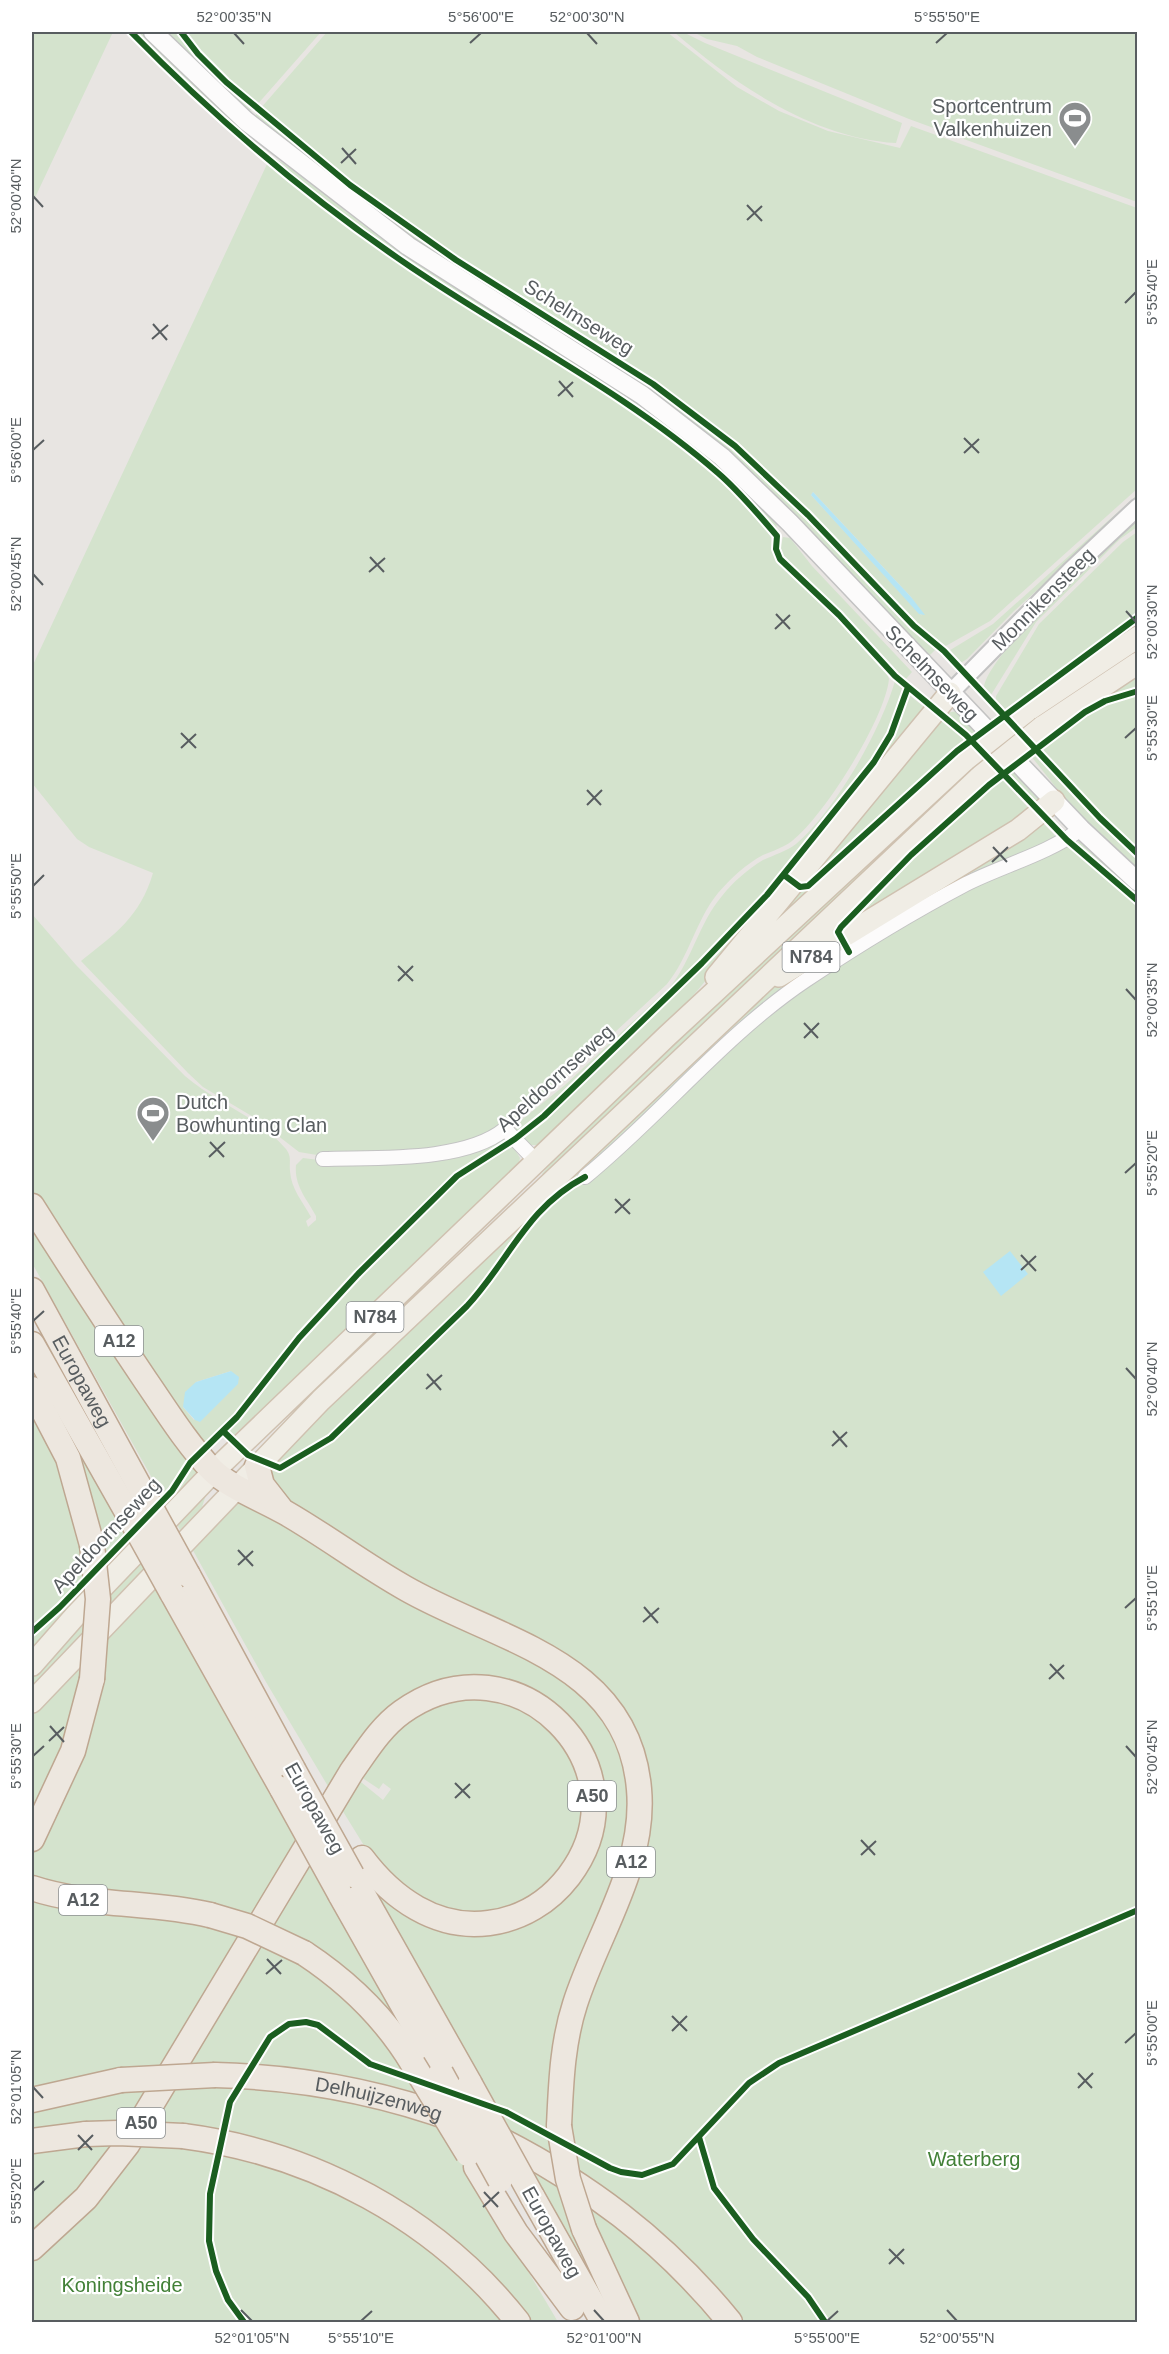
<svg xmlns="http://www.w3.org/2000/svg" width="1169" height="2354" font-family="Arial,sans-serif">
  <rect width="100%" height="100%" fill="#e8e5e2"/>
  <path fill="#d4e3cd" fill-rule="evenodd" d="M32 32H113L32 204Z
    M134 32H144C165 52 188 72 207 94 232 122 255 152 290 166L386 238 596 373 703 449 777 522 776 531C758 511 740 489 720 471 633 396 529 343 433 280 325 208 224 126 134 32Z
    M168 32H178L210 70 254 109 245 112Z
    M183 32H321L256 106 213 67Z
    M327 32H667L737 87 779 111 828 131 900 148 911 126 1137 208V489L990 621 944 647 915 625 788 492 706 420 633 368 401 220 310 152 260 109ZM813 492 911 597 922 616 811 495Z
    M674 32H683L705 43 902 123 896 143C813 138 734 84 674 32Z
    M693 32H1137V202L909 119 757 57 737 46 707 39Z
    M257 113 348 187 399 224 630 371 704 424 785 495 912 627 937 648 930 655 925 651 801 521 752 474 451 268 255 117Z
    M268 162 378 248 590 382 673 439 719 476 770 530 773 553 778 563C800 585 883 654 889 679 885 719 824 816 792 841 784 847 773 851 763 855 746 864 731 878 718 893 696 920 689 957 667 984L562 1081 495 1135 412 1156H323L299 1152 255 1118 203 1087 188 1073 81 961C115 934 140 917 153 873L89 847 77 839 32 783V667Z
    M1137 495V500L1014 611 967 659 959 664 947 652 993 624Z
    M1137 515V527L1120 539 1036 622 991 695 984 687C988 654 1108 544 1137 515Z
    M1137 532V614L1005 709 996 699V696L1039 624 1123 542Z
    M783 537 790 538 812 566 912 672 905 680 841 611 784 557 780 549Z
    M1137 619V629L1021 705Z
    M1137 670V689L1094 704Z
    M895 681 905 688 904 691 889 733 872 761 765 893 700 962 542 1115 516 1135V1126L519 1122 565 1085 670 987C692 960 699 923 722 896 733 882 748 869 763 860 774 855 787 851 796 844 835 811 881 730 895 681Z
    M1137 694 1135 722 1138 738 1137 850 1039 749 1096 708Z
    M909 695 928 710 853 795 893 735Z
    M958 711 977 732 972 736 945 713Z
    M938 717 966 741 805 885Z
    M1036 751 1137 857V870L1077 814 1031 756Z
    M959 753 713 989 800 889 810 887Z
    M979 758 985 764 546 1177 542 1174 563 1147Z
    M1012 769 1040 799 1037 805 1007 773Z
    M1001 778 1031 811 843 929 925 843Z
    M1043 823 1065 846 1071 847 1137 904V2322H744C696 2262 640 2212 576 2168L572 2150 620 2175 641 2178 663 2172 750 2084 773 2068 1080 1934 771 2064C724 2092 682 2186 624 2170 605 2165 588 2152 571 2142V2046L641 1851 616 1707 407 1580 278 1494 269 1473 274 1458 770 990 790 975Z
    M1079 841 1137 894V899L1076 846 1075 843Z
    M769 897 733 948 681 1010 540 1145H530L519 1139 545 1118 704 965Z
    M32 914 76 965 185 1076C216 1103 259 1117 286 1149 292 1157 289 1162 290 1171 291 1189 303 1202 311 1217L306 1221 308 1227 316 1220V1216C307 1199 294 1186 296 1165L303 1158C369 1168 437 1149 502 1138L505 1140 455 1175 356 1272 297 1336 225 1426 204 1445 32 1194ZM231 1371 194 1420 183 1407 196 1382Z
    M512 1145 520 1158 518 1166 232 1437 228 1430 300 1340 359 1276 458 1179Z
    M32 1217 194 1455 162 1496 32 1263Z
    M32 1364 127 1534 101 1561 48 1403 32 1372Z
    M32 1407 69 1489 87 1575 32 1628Z
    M197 1460 205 1471 169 1508 166 1501Z
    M207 1492 202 1507 180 1530 174 1519Z
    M239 1493 354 1571 548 1664 613 1727 634 1810 554 2133 496 2104 485 2088 367 1878 385 1891 504 1926 595 1834 564 1719 443 1686 332 1793 266 1682 190 1545Z
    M138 1557 145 1567 103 1611 104 1594Z
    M88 1583V1592L32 1652V1636Z
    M154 1584 300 1846 255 1922 32 1881V1849L103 1637Z
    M88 1610V1627L32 1693V1677Z
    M86 1654 75 1719 32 1822V1713Z
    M498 1697 547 1722 580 1773 583 1823 559 1876 512 1910 456 1915 409 1893 368 1852 339 1805 356 1778 383 1800 391 1789 383 1783 379 1789 358 1775 383 1741 429 1705Z
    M308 1858 418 2057 267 1928Z
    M32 1896 138 1911 247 1935 170 2064 103 2072 32 2088Z
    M259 1940 288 1954 348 1997 411 2074C395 2069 377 2066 362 2057 350 2050 342 2038 330 2029 291 2001 269 2033 250 2064L185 2063Z
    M305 2025 329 2036 361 2062 412 2081 422 2096 353 2077 256 2064 279 2032Z
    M173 2083 274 2084 440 2122 558 2322H528L404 2209 149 2125ZM234 2092 239 2093 229 2118 225 2120 226 2107Z
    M158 2084 133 2124 32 2133V2108Z
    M501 2113 554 2140 556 2156 511 2132Z
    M121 2144 32 2240V2153L61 2148Z
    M136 2144C285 2154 405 2210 504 2322H247C217 2291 208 2244 212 2201 213 2190 219 2175 215 2165 210 2170 210 2179 209 2186 201 2232 209 2288 242 2322H32V2257Z
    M528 2162 563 2183 616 2322Z
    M583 2196 606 2212 721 2322H636Z"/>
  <path fill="#b5e5f4" d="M813 492 911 597 925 615 919 614 811 495Z
    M1010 1251 1028 1274 1001 1296 983 1272Z
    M231 1371 239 1377 238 1384 200 1422 195 1420 183 1407 185 1392 196 1382Z"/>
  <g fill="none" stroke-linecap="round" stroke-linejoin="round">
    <defs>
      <path id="minor" d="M323 1159C373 1157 464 1163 505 1129L538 1163
        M585 1177C661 1115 724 1035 806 980 857 946 911 913 966 884 1004 865 1047 854 1081 829"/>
      <path id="tertiary" d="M950 693 1071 570 1138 507"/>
      <path id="secondary" d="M153 32 246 121 408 246 642 395 722 457 790 523 1081 829 1138 882"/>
      <path id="primary" d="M1027 711 1138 637
        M1042 727 1138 663
        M779 976 1018 830 1054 801
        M716 977 950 693
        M32 1665 76 1615 213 1472 667 1036 965 760
        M32 1702 321 1400 981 776"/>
      <g id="motorway">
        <path d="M32 1206C69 1265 107 1323 146 1381 166 1410 187 1444 212 1470 229 1487 264 1500 286 1513 326 1536 364 1565 405 1588 497 1641 628 1660 639 1789 646 1866 597 1934 575 2004 562 2044 561 2085 559 2126"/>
        <path id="s1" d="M32 1290 144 1495"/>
        <path d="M32 1344 127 1512"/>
        <path d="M32 1389 68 1458 92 1545"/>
        <path d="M257 1466 262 1485 280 1508"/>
        <path d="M188 1575 293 1769"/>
        <path d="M172 1593 282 1789"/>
        <path d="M32 1839 73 1751 92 1679"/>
        <path d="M352 1875 470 2084"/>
        <path d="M32 1888C89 1907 151 1901 210 1915"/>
        <path d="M340 1894 441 2073"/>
        <path d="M304 1953C348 1982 386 2019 413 2064"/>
        <path id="s2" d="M215 2075C299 2077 377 2091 456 2120"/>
        <path d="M32 2100 121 2080"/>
        <path d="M491 2135C586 2182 663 2240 730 2322"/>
        <path d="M183 2136C313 2153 436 2218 518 2322"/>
        <path d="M32 2141 86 2134"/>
        <path d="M476 2167 516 2233 572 2308"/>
        <path d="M532 2196 603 2322"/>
        <path d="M584 2229 627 2322"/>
        <path d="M32 2248 86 2198 127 2145 352 1771C367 1750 381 1727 402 1712 516 1630 650 1769 569 1876 549 1902 521 1919 489 1923 436 1930 392 1898 362 1858"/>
      </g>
    </defs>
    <use href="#minor" stroke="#c3c3c3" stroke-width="16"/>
    <use href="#tertiary" stroke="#c3c3c3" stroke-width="20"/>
    <use href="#secondary" stroke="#c3c3c3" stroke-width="21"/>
    <use href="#primary" stroke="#cfc1b0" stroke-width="24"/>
    <use href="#motorway" stroke="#bea791" stroke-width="27"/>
    <use href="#minor" stroke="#fcfbfb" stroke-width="14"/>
    <use href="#tertiary" stroke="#fcfbfb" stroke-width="16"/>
    <use href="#secondary" stroke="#fcfbfb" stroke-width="18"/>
    <use href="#primary" stroke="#f0ede5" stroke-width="21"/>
    <use href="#motorway" stroke="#ede7df" stroke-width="24"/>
    <defs>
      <path id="primary-bridge" d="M965 760 1027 711
        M981 776 1042 727"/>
      <path id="motorway-bridge" d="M144 1495 188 1575
        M127 1512 172 1593
        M92 1679 98 1599 92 1545
        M293 1769 352 1875
        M282 1789 340 1894
        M210 1915 247 1926 304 1953
        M413 2064 468 2154
        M441 2073 500 2180
        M121 2080 215 2075
        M470 2084 532 2196
        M559 2126 568 2179 584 2229
        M86 2134 118 2133 183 2136"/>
    </defs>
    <use href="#primary-bridge" stroke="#cfc1b0" stroke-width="24" stroke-linecap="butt"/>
    <use href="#motorway-bridge" stroke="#bea791" stroke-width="27" stroke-linecap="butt"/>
    <use href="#primary-bridge" stroke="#f0ede5" stroke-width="21"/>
    <use href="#motorway-bridge" stroke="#ede7df" stroke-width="24"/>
    <defs>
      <path id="cycleway" d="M131 32C223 126 324 211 435 283 530 345 632 398 718 473 739 491 758 514 777 536L776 549 780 559 839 615 895 676 966 735 1067 840 1138 901
        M181 32 198 54 226 82 350 185 456 260 653 384 735 446 808 515 914 626 944 651 1100 818 1138 854
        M784 875 800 887 808 886 957 751 1138 617
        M849 952 838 932 841 927 911 855 989 785 1085 712 1105 701 1138 691
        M223 1431 248 1455 280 1468 331 1438 467 1306C509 1261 526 1208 585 1177
        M32 1632 60 1607 172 1491 190 1463 237 1417 299 1338 358 1274 457 1176 515 1139 544 1116 702 963 767 895 874 762 891 734 908 687
        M699 2137 714 2188 753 2239 808 2297 825 2322
        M244 2322 228 2300 216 2271 209 2241 210 2194 230 2102 270 2037 289 2024 306 2022 318 2025 370 2064 506 2112 610 2168 621 2172 642 2175 673 2164 749 2083 779 2063 1138 1910"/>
    </defs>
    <use href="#cycleway" stroke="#fff" stroke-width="10"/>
    <use href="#cycleway" stroke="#1b5e20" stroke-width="6"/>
  </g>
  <path fill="none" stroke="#585d60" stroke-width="2" d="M234 33 244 44M587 33 597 44M470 43 481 33M936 43 947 33M342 148 356 164M341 163 356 149M33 196 43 207M747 205 762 221M747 220 762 206M1125 303 1136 292M153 324 167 340M152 339 168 325M559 381 573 397M558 396 573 382M964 438 979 453M33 450 44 440M964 453 979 439M370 557 384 572M369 572 385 558M33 574 43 585M1126 611 1136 622M776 614 790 629M775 629 790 615M181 733 196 748M1125 738 1136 728M181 748 196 734M587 790 601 805M587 805 602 790M993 847 1007 862M992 862 1008 847M33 886 44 875M398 966 413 981M398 981 413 966M1126 989 1136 1000M804 1023 818 1038M804 1038 819 1023M210 1142 224 1157M209 1157 225 1142M1125 1173 1136 1163M615 1199 630 1214M615 1213 630 1199M1021 1255 1036 1271M1021 1270 1036 1256M33 1321 44 1311M1126 1368 1136 1379M427 1374 441 1390M426 1389 442 1375M833 1431 847 1447M832 1446 847 1432M238 1550 253 1566M238 1565 253 1551M644 1607 658 1623M1125 1608 1136 1598M643 1622 659 1608M1050 1664 1064 1679M1049 1679 1064 1665M50 1726 64 1742M49 1741 64 1727M1126 1746 1136 1757M33 1756 44 1746M455 1783 470 1798M455 1798 470 1784M861 1840 875 1855M861 1855 876 1841M267 1959 281 1974M266 1974 282 1960M672 2016 687 2031M672 2031 687 2016M1125 2043 1136 2033M1078 2073 1092 2088M33 2087 43 2098M1078 2088 1093 2073M78 2135 92 2150M78 2150 93 2135M33 2191 44 2181M484 2192 498 2207M483 2207 499 2192M889 2249 904 2264M889 2264 904 2249M241 2310 252 2321M594 2310 604 2321M947 2310 957 2321M361 2321 372 2311M827 2321 838 2311"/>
  <defs>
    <symbol id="stadium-pin" viewBox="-11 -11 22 30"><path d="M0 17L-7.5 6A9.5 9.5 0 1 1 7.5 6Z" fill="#8a8d8e" stroke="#fff"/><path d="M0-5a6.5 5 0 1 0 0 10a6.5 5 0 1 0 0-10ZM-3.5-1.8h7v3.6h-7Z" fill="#fff"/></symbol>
  </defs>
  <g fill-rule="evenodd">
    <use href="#stadium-pin" x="1056" y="99" width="38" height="52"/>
    <use href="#stadium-pin" x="134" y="1094" width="38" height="52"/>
  </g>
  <g text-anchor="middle" stroke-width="4.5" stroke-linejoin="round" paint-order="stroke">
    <g fill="#fff" stroke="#8a8e90" stroke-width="1.5">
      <rect x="782.5" y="942" width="57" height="30" rx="4.5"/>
      <rect x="346.5" y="1302" width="57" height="30" rx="4.5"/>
      <rect x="95" y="1326" width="48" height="30" rx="4.5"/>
      <rect x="568" y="1781" width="48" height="30" rx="4.5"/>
      <rect x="607" y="1847" width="48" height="30" rx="4.5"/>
      <rect x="59" y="1885" width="48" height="30" rx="4.5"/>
      <rect x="117" y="2108" width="48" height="30" rx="4.5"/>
    </g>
    <g font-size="18" font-weight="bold" fill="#585d60">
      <text x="811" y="963">N784</text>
      <text x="375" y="1323">N784</text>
      <text x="119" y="1347">A12</text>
      <text x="592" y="1802">A50</text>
      <text x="631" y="1868">A12</text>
      <text x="83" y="1906">A12</text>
      <text x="141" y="2129">A50</text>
    </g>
    <g font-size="20" fill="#585d60" stroke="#fff" text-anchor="end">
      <text x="1052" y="113">Sportcentrum<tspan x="1052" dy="23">Valkenhuizen</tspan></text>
      <text x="176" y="1109" text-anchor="start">Dutch<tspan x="176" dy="23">Bowhunting Clan</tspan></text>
    </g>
    <g font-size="20" fill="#585d60" stroke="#fff">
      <text transform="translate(579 317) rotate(32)" y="7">Schelmseweg</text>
      <text transform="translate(1043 599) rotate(-45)" y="7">Monnikensteeg</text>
      <text transform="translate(932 673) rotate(46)" y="7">Schelmseweg</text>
      <text transform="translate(555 1078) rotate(-42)" y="7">Apeldoornseweg</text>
      <text dy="7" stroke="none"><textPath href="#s1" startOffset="104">Europaweg</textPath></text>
      <text transform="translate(106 1535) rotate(-47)" y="7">Apeldoornseweg</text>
      <text transform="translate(315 1808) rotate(61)" y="7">Europaweg</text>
      <text dy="7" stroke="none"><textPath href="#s2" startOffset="166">Delhuijzenweg</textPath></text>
      <text transform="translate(552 2232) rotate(61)" y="7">Europaweg</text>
    </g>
    <g font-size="20" fill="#428037" stroke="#fff">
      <text x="974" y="2166">Waterberg</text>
      <text x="122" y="2292">Koningsheide</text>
    </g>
  </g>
  <rect width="1169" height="2354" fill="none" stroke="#ffffff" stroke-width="66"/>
  <rect x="33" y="33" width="1103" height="2288" fill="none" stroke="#585d60" stroke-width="2"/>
  <g font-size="15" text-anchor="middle" fill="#585d60">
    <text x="234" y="22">52°00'35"N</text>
    <text x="481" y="22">5°56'00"E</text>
    <text x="587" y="22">52°00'30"N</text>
    <text x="947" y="22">5°55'50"E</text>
    <text transform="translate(16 196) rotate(-90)" y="5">52°00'40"N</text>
    <text transform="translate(1152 292) rotate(-90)" y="5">5°55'40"E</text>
    <text transform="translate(16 450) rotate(-90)" y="5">5°56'00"E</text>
    <text transform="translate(16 574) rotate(-90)" y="5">52°00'45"N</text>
    <text transform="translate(1152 622) rotate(-90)" y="5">52°00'30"N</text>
    <text transform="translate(1152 728) rotate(-90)" y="5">5°55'30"E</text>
    <text transform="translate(16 886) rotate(-90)" y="5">5°55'50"E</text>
    <text transform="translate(1152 1000) rotate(-90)" y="5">52°00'35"N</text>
    <text transform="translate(1152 1163) rotate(-90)" y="5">5°55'20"E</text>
    <text transform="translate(16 1321) rotate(-90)" y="5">5°55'40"E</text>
    <text transform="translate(1152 1379) rotate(-90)" y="5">52°00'40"N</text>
    <text transform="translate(1152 1598) rotate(-90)" y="5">5°55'10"E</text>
    <text transform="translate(16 1756) rotate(-90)" y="5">5°55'30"E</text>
    <text transform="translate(1152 1757) rotate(-90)" y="5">52°00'45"N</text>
    <text transform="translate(1152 2033) rotate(-90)" y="5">5°55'00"E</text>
    <text transform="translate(16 2087) rotate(-90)" y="5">52°01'05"N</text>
    <text transform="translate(16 2191) rotate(-90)" y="5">5°55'20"E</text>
    <text x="252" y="2343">52°01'05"N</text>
    <text x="361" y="2343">5°55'10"E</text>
    <text x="604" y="2343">52°01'00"N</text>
    <text x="827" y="2343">5°55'00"E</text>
    <text x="957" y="2343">52°00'55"N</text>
  </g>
</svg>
